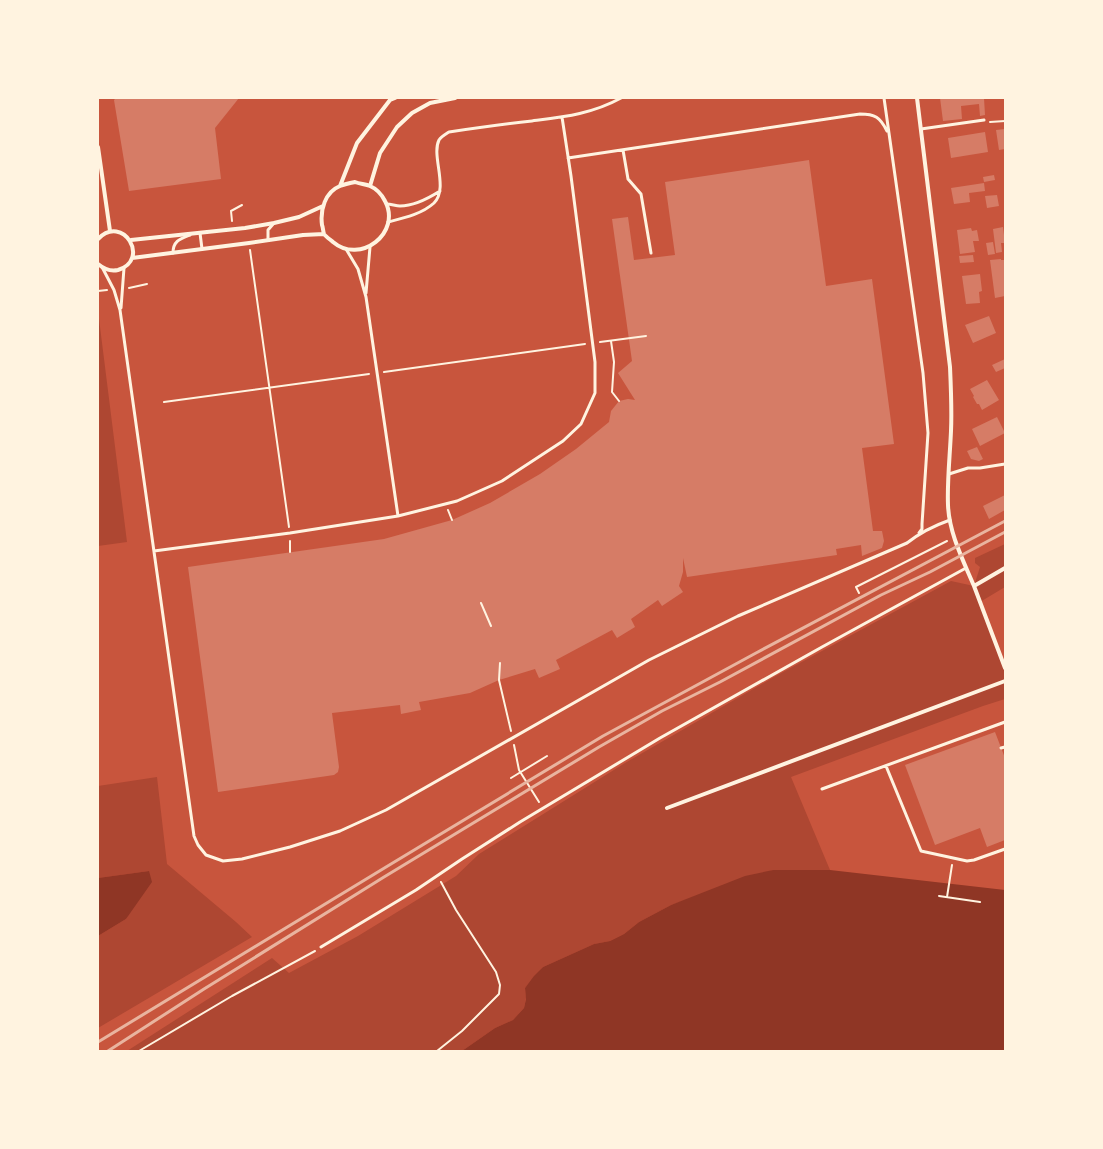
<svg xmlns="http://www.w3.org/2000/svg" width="1103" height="1149" font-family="'PT Serif',serif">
  <rect width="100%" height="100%" fill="#c8553d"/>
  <path fill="#ae4732" d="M98 311 127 542 98 546Z
    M1005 544V587L980 602 1005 668V699L983 706 791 777 830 870H773L671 905 639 922 624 934 610 941 594 944 543 967 525 988 526 998 524 1008 513 1020 495 1028 462 1051H127L272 958 289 973 358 936 456 876 479 854 625 763 774 677 951 581 974 586 980 567 975 563V558Z
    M157 777 167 864 236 922 252 937 98 1028V936L126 919 149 871 98 878V786Z"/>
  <path fill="#8f3625" d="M773 870H830L1005 890V1051H462L495 1028 513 1020 524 1008 526 999 525 988 534 976 543 967 594 944 610 941 624 934 639 922 671 905 745 876Z
    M149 871 152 882 126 919 98 936V878Z"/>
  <path fill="#d67c66" d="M116 98H239L215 128 221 179 129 191 114 100Z
    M940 98H984L985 115 980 116 979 104 961 106 962 119 943 121Z
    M1005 129V149L999 150 996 130Z
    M985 132 988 152 951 158 948 138Z
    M809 160 826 286 872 279 894 444 862 448 873 531H882L884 541 882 548 862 556 861 545 836 549 837 555 687 577 683 558V572L679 586 683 592 662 606 658 600 631 619 635 627 617 638 612 630 556 660 560 669 539 678 535 669 499 680 470 693 419 702 421 710 401 714 400 705 332 713 339 767 338 772 334 775 218 792 188 567 384 539 452 520 490 503 540 474 576 449 609 422 611 411 619 401 628 399 635 400 618 373 632 361 612 219 628 217 634 260 675 255 665 182Z
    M994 175 995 180 984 182 983 177Z
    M984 183 985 191 969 193 970 202 954 204 951 188Z
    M997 195 999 206 987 208 985 196Z
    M1003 227 1005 243H1001L1002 252 996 253 993 229Z
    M971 228 972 231 977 230 979 241H973L975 252 960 254 957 230Z
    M993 242 995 254 988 255 986 243Z
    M973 255 974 262 960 263 959 256Z
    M1001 259V260H1005V278L1004 279 1005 296 995 298 990 260Z
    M980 274 982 291 979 292 980 303 966 304 962 276Z
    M989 316 996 333 973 343 965 325Z
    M1005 359V368L996 372 992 365Z
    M987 380 999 400 982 410 979 404H977L973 397 974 396 970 389Z
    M997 417 1005 433 980 446 972 429Z
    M977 447 983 459 979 461 971 459 967 451Z
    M1005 495V510L989 519 983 506Z
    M995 732 1005 758V840L987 847 980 828 935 845 905 765Z"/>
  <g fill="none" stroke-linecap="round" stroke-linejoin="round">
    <path stroke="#fff3e0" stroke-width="2" d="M990 122 1005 121
      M232 221 231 211 242 205
      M250 250 289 527
      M129 288 147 284
      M98 291 107 290
      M611 341 614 362 612 392 619 401
      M600 342 646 336
      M384 372 585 344
      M164 402 369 374
      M448 510 452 520
      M290 541V552
      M859 593 856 587 947 541
      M481 603 491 626
      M500 663 499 680 511 731
      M514 745 519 770 539 802
      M511 778 547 756
      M939 896 980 902
      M947 897 952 865
      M139 1051 232 996 315 951
      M437 1051 462 1031 499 994 500 985 496 972 456 910 441 882"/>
    <path stroke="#fff3e0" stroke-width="3" d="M884 98 923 373 928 433 922 524V529L919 533
      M921 129 984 120
      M623 150 628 179 641 194 651 253
      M568 158 860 114C875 114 880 117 887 131
      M387 204C391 204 396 206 400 206 414 206 429 198 440 191
      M388 222C404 218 422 214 434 203 449 188 431 156 439 140 441 137 446 134 449 132 476 128 504 124 532 121 563 117 592 114 621 98
      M200 233 202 249
      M268 240V230L274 223
      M346 249 358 269 366 297 398 516
      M173 253C173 241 180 239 190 235
      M102 267 114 290 120 310 194 836 198 845 206 855 223 861 242 859 290 847 340 831 386 810 649 660 738 616 907 543C921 532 933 526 950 520
      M366 293 370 247
      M121 308 124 268
      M949 474 968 468H980L1005 464
      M154 551 290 533 398 516 457 501 502 481 563 441 581 424 595 393V362L571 176 562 117
      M1001 748 1005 747
      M886 766 921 851 967 861 974 860 1005 849
      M822 789 1005 722
      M321 947 416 890 462 859 520 822 660 738 822 647 966 568"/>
    <path stroke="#fff3e0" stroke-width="4" d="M917 98 950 367C951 389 952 410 951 431 950 455 947 482 948 505 949 533 963 560 974 586
      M98 147 110 231
      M355 182C360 184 366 184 370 186 377 189 382 195 385 201 402 233 360 265 333 242 331 240 326 237 324 234 323 231 323 227 322 225 320 210 325 192 340 186 345 184 350 183 355 182Z
      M340 186 357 143 390 100 395 98
      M370 186 380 153 397 127 412 113 430 103 455 98
      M98 239C123 213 151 260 118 270 110 272 104 269 98 264
      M131 240 245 228 274 223 299 217 323 206
      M132 258 249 243 303 235 324 234
      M1005 568 974 586 1005 668
      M667 808 1005 681"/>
    <path stroke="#e9b49f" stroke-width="3" d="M98 1042 391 864 603 736 756 653 1005 521
      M108 1051 204 989 384 877 599 747 662 711 720 682 881 595 930 572 1005 532"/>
  </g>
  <rect width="1103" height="1149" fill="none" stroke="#fff3e0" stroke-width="198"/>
</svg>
